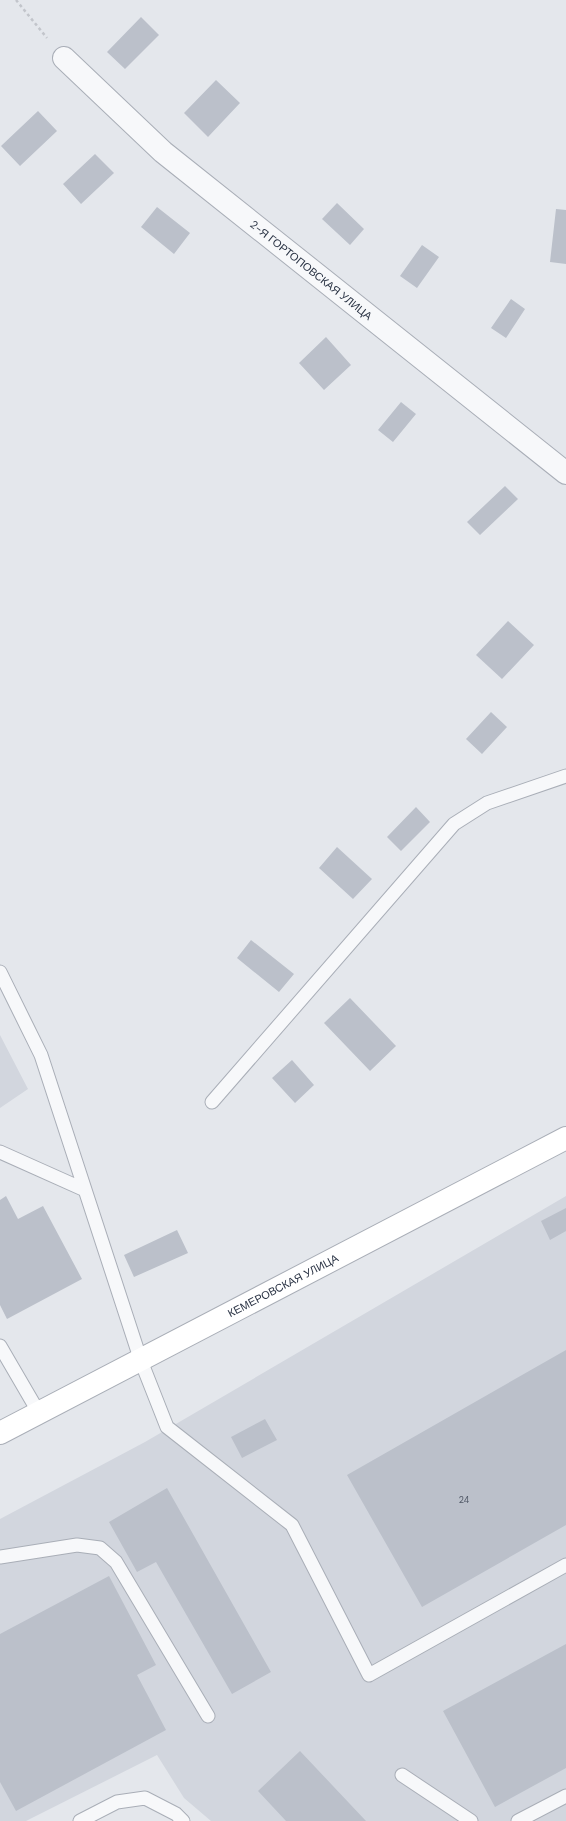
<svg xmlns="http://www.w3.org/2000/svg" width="566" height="1821" font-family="'DM Sans',sans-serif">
  <rect width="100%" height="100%" fill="#e4e7ec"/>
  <path fill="#d2d6de" d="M0 1035 28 1089 0 1108Z
    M566 1196V1821H211L184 1798 157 1755 26 1821H0V1519L145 1442Z"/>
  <path fill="#bbc0ca" d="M141 17 159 35 125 69 107 52Z
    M216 80 240 103 208 137 184 113Z
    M38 111 57 131 20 166 1 146Z
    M95 154 114 173 81 204 63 184Z
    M337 203 364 229 350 245 322 219Z
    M157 207 190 233 174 254 141 227Z
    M556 209 566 210V264L550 262Z
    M422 245 439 257 417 288 400 276Z
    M511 299 525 309 506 338 491 328Z
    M326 337 351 365 324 390 299 363Z
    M401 402 416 414 393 442 378 430Z
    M505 486 518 499 480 535 467 522Z
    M508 621 534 645 502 679 476 655Z
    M491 712 507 727 482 754 466 739Z
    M416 807 430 822 401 851 387 837Z
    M337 847 372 879 353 899 319 868Z
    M251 940 294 974 279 992 237 958Z
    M350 998 396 1046 370 1071 324 1023Z
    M292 1060 314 1085 295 1103 272 1078Z
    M6 1196 18 1219 43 1206 82 1279 7 1319 0 1305V1200Z
    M566 1208V1231L550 1240 541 1221Z
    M177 1230 188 1253 134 1277 124 1255Z
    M566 1350V1525L422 1607 347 1475Z
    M265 1419 277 1440 242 1458 231 1437Z
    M167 1488 271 1672 232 1694 156 1562 137 1572 109 1522Z
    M109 1576 156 1665 137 1675 166 1730 16 1811 0 1782V1634Z
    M566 1644V1768L495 1807 443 1711Z
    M300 1751 366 1821H286L258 1791Z"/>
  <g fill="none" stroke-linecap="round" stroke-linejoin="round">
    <defs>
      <path id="service" d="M0 972 41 1055 141 1361 167 1427 292 1525 369 1675 566 1565
        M212 1102 454 824 487 803 566 776
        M0 1152 85 1190
        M0 1346 39 1413
        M0 1557 77 1545 100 1548 116 1562 208 1716
        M402 1775 471 1821
        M80 1821 117 1802 145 1798 176 1814 183 1821
        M518 1821 566 1796"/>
      <g id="minor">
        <path id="s1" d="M64 58 163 152 566 473"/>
      </g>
      <g id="secondary">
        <path id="s2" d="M0 1433 566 1138"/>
      </g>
    </defs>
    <use href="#service" stroke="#a9aeb7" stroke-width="15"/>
    <use href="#minor" stroke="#a9aeb7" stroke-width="24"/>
    <use href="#secondary" stroke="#a9aeb7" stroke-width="24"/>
    <path stroke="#c2c5cb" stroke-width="2.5" stroke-dasharray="3 3" stroke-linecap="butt" d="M16 0 47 38"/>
    <use href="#service" stroke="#f7f8fa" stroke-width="13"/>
    <use href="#minor" stroke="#f7f8fa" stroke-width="22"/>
    <use href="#secondary" stroke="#fff" stroke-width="22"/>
  </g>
  <g text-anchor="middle" stroke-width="3" stroke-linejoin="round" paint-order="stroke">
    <g font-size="9" fill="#4f5766">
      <text x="464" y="1503">24</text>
    </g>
    <g font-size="11" fill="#2b3445" stroke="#f4f6f9">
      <text dy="4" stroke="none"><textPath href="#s1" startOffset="326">2-Я ГОРТОПОВСКАЯ УЛИЦА</textPath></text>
      <text dy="4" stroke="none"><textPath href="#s2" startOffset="319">КЕМЕРОВСКАЯ УЛИЦА</textPath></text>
    </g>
  </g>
</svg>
